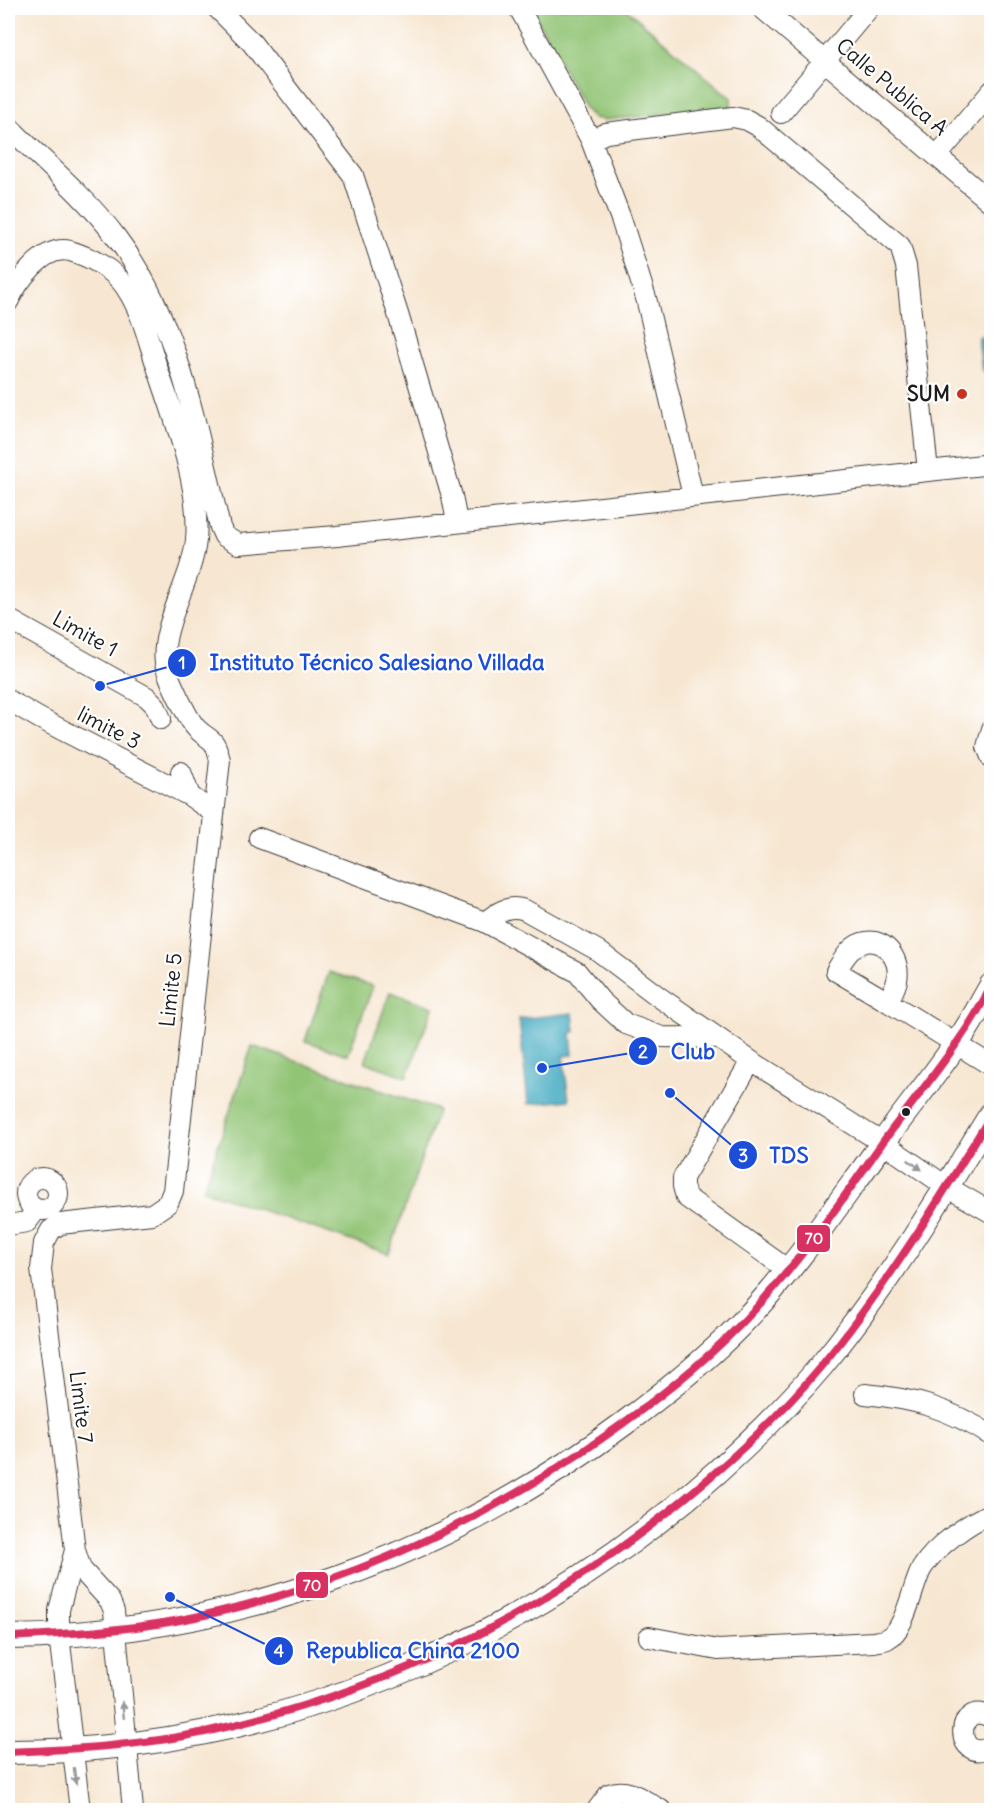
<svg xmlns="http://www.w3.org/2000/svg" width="999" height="1818" font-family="Delius,sans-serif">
  <rect width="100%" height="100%" fill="#fff"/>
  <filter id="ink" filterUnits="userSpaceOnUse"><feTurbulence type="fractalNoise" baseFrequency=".0167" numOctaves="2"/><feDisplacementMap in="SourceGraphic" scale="12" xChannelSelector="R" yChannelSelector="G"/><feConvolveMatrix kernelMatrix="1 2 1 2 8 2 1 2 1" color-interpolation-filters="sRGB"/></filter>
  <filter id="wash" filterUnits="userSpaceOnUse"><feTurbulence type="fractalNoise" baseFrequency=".008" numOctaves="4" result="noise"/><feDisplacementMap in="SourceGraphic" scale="24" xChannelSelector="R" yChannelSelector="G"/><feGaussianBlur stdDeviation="1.35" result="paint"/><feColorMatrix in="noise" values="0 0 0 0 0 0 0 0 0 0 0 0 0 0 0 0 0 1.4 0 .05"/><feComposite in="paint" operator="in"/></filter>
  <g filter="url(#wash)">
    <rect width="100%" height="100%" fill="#f7e7d2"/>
    <path fill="#91c474" stroke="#567048" stroke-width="1.5" d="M529 8H625L731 98V107L605 120 594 118 584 108 541 26Z
      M329 972 373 986 348 1055 305 1041Z
      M390 992 433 1007 407 1077 365 1062Z
      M252 1046 438 1110 389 1254 203 1190Z"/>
    <path fill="#40a9c0" stroke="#2e626e" stroke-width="1.5" d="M989 335 991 370 982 371 978 337Z
      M573 1013 575 1032 571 1033 573 1055 563 1056 569 1100 528 1104 519 1019Z"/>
  </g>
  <g filter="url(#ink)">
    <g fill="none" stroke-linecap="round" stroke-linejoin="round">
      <defs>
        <path id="minor" d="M217 8 252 43 353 175 398 314 452 496 457 522
          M519 8 591 140 606 133 733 117 747 120 758 126 900 246 906 266 928 471
          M762 8 992 203
          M781 113 869 8
          M8 126C44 162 85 196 116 237 179 320 196 428 220 527L224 536 238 544 337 536 992 464
          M591 140 621 219 646 298 693 496
          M937 156 992 91
          M8 302C17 282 44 244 70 251 90 257 114 269 126 288 141 310 148 339 156 364 173 415 201 487 196 540 192 580 160 626 165 663 167 676 188 720 197 729 212 743 214 736 220 760L173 1191 168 1203 152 1214 60 1224 51 1230 44 1243 41 1269 75 1550 81 1569 110 1601 114 1611 133 1810
          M8 619 147 697 155 705 161 719
          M8 700 39 718 190 796 214 813
          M992 729 987 747 992 759
          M181 772 190 796
          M259 838 485 922 577 972 600 1000 626 1024 662 1037 718 1038
          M485 922C498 912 509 904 525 910L597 950 659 997 751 1061 883 1143 947 1187 992 1213
          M888 1002 836 971C843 960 851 944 866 942 887 938 901 962 897 980 896 987 891 995 888 1002L992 1066
          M751 1061 683 1178V1186L686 1197 788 1270
          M26 1194a16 16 0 1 1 32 0a16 16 0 1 1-32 0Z
          M8 1225 27 1222 36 1210
          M865 1394C916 1399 948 1408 992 1436
          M75 1550 59 1610V1635L80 1810
          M649 1637 718 1650 874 1642C878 1641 883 1641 887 1639 906 1630 912 1586 922 1568 935 1547 969 1522 992 1513
          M992 1718C953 1696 954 1768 992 1746
          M597 1810 609 1794C629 1786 644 1801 661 1810"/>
        <path id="major" d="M8 1637C231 1635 449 1555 626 1422 666 1392 705 1361 740 1325 793 1271 837 1205 882 1144 906 1110 933 1078 956 1044 970 1026 980 1005 992 985
          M8 1752C270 1752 524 1645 718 1471 755 1438 790 1403 822 1365 886 1287 939 1200 992 1113"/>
      </defs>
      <use href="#minor" stroke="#3d3a37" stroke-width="22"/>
      <use href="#major" stroke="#3d3a37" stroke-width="26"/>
      <use href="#minor" stroke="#fff" stroke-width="20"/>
      <use href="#major" stroke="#fff" stroke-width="24"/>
      <defs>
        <path id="bus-1" d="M8 1637C64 1634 120 1631 175 1621 329 1592 472 1529 601 1439 650 1405 698 1368 740 1325 795 1269 840 1203 885 1139 911 1104 939 1070 963 1034 974 1019 982 1002 992 986
          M8 1752C74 1749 140 1746 205 1732 385 1692 542 1616 684 1499 734 1458 781 1415 822 1365 886 1287 939 1200 992 1114"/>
      </defs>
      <use href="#bus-1" stroke="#fff" stroke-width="12"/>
      <use href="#bus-1" stroke="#d93062" stroke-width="8"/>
    </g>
    <defs><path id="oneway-solid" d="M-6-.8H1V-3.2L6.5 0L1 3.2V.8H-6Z" transform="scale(1.5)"/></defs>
    <g fill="#999">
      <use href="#oneway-solid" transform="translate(915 1165) rotate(35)"/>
      <use href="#oneway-solid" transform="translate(123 1710) rotate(-96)"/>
      <use href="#oneway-solid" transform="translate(75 1776) rotate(82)"/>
    </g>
  </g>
  <circle fill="#c8321e" stroke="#fff" stroke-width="2" cx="962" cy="394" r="6"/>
  <circle fill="#1c1c1c" stroke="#fff" stroke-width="2" cx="906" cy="1112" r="5"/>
  <g text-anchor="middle" stroke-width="4.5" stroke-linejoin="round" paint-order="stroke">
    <g font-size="21" fill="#1c1c1c" stroke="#fff">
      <text transform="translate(892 87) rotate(40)" y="7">Calle Publica A</text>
      <text transform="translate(85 634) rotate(29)" y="7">Limite 1</text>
      <text transform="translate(109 728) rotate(27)" y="7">limite 3</text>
      <text transform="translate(171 990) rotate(-84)" y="7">Limite 5</text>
      <text transform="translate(81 1407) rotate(83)" y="7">Limite 7</text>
    </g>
    <g font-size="21" font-weight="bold" fill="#1c1c1c" stroke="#fff" text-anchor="end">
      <text x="950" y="401">SUM</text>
    </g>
  </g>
  <path fill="none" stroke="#1d4ed8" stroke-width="2" d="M100 686L182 663M542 1068L643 1051M670 1093L743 1155M170 1597L279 1651"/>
  <g fill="#1d4ed8" stroke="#fff" stroke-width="2">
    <circle cx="100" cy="686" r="6"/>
    <circle cx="542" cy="1068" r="6"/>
    <circle cx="670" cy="1093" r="6"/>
    <circle cx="170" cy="1597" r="6"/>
    <circle cx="182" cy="663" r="15"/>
    <circle cx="643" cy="1051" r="15"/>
    <circle cx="743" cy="1155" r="15"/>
    <circle cx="279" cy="1651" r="15"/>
  </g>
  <g font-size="18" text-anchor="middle" font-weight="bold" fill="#fff">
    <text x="182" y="669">1</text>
    <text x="643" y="1058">2</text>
    <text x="743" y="1162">3</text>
    <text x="279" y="1657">4</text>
  </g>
  <g font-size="22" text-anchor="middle" font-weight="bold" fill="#1d4ed8" stroke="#fff" stroke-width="4.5" stroke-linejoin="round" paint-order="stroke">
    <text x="377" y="670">Instituto Técnico Salesiano Villada</text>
    <text x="693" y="1059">Club</text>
    <text x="789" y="1163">TDS</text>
    <text x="413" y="1658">Republica China 2100</text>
  </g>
  <g stroke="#fff" stroke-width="2">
    <rect x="796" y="1224" width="35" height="29" rx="6" fill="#d93062"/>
    <rect x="295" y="1571" width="34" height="28" rx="6" fill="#d93062"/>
  </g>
  <g font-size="16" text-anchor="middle" font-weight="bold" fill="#fff">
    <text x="814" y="1244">70</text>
    <text x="312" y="1591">70</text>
  </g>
  <rect width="999" height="1818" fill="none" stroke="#fff" stroke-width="30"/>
</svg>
